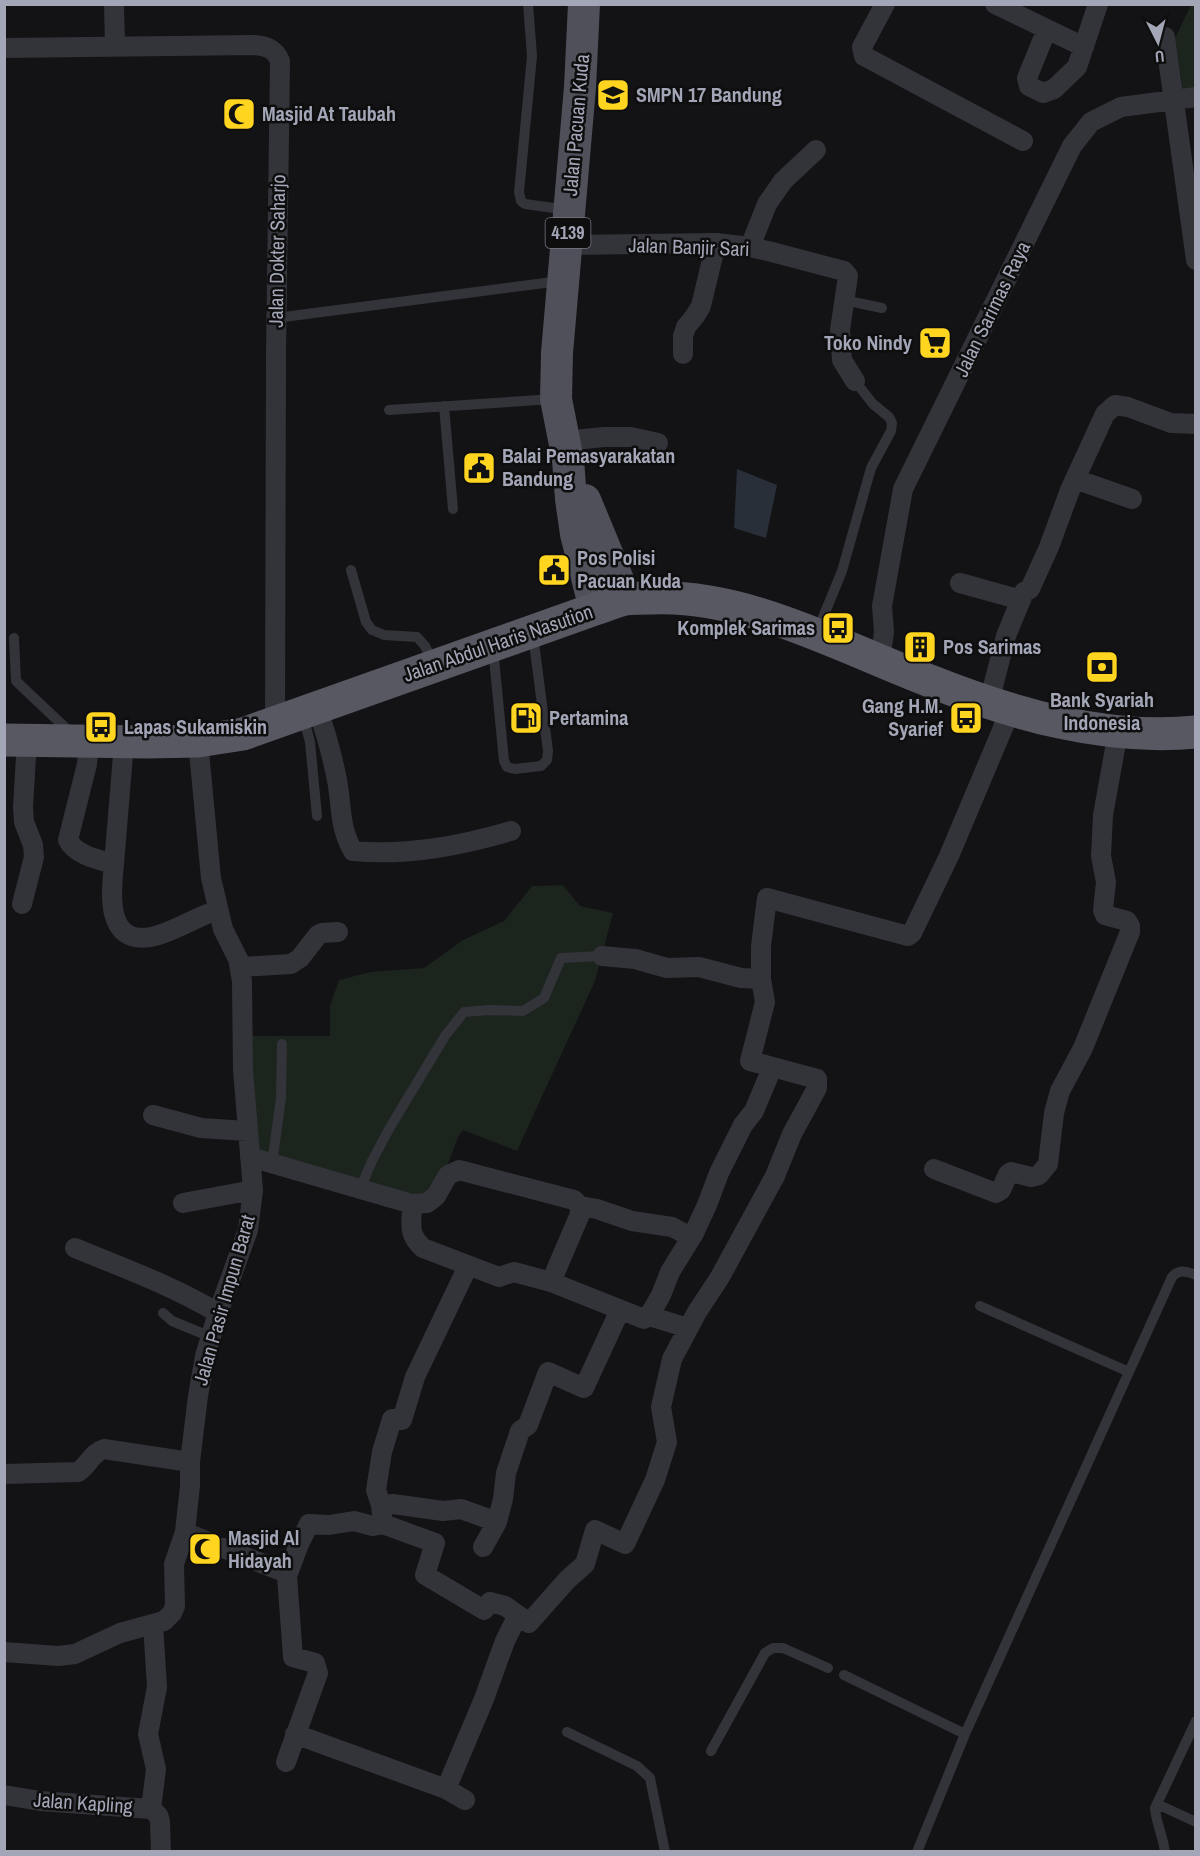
<svg xmlns="http://www.w3.org/2000/svg" width="1200" height="1856" font-family="'Archivo Narrow',sans-serif">
  <rect width="100%" height="100%" fill="#131214"/>
  <path fill="#1c241e" d="M1191 5H1195V88L1183 90 1175 38Z
    M563 885 580 906 613 913 595 981 517 1151 463 1130 458 1137 437 1194 424 1198 257 1154 251 1036H330V1006L339 980 370 972 424 968 463 940 504 921 532 886Z"/>
  <path fill="#282f39" d="M737 469 777 485 766 538 734 528Z"/>
  <g fill="none" stroke-linecap="round" stroke-linejoin="round">
    <path stroke="#303034" stroke-width="20" stroke-dasharray="20 10" stroke-linecap="butt" d="M192 1535 223 1548"/>
    <path stroke="#33333a" stroke-width="10" d="M528 4 532 56 519 192 521 201 525 204 568 210
      M844 300 882 308
      M276 318 560 281
      M444 406 453 509
      M389 410 554 399
      M351 570 366 622 372 630 384 635 417 637 425 646 433 663
      M817 632 842 571 871 468 891 431 892 423 889 417 873 404 855 381
      M14 638 16 681 72 734
      M493 648 504 761 507 767 515 769 541 766 547 760 548 751 533 635
      M303 716 310 742 317 816
      M272 1164 281 1098 282 1044
      M360 1189 372 1161 389 1129 445 1036 464 1012 490 1010 523 1011 544 998 561 958 602 956
      M980 1306 1129 1372
      M163 1313 172 1321 211 1337
      M844 1675 965 1734
      M567 1732 637 1766 650 1778 665 1852
      M711 1751 765 1653 773 1648H783L828 1668
      M1157 1804 1196 1822
      M917 1852 965 1734 1172 1277C1179 1269 1186 1271 1196 1275
      M1165 1852C1163 1836 1156 1823 1155 1808L1196 1721"/>
    <path stroke="#33333a" stroke-width="20" d="M114 4 115 46
      M885 4 862 47 864 56 1023 141
      M995 4 1084 47
      M1047 29 1027 78 1029 86 1043 93 1054 89 1077 67 1098 4
      M1165 37 1196 260
      M4 48 254 45C267 46 275 49 280 61L276 355 275 723
      M567 245 716 243 750 247 772 252 844 271 848 276 840 330 842 360 855 381
      M750 247 767 204 783 181 816 150
      M683 354V336L686 327 695 316 701 306 716 243
      M564 441 604 437H631L658 443
      M1075 479 1132 499
      M960 583 1021 600
      M880 662 884 632 882 606 903 489 1072 146 1091 122 1121 107 1196 97
      M989 702 1006 636 1024 592 1030 589 1049 547 1070 490 1105 414 1115 405 1128 407 1171 423 1196 424
      M317 708C326 732 332 755 337 780 342 806 339 827 353 851 407 856 459 846 511 831
      M89 742 87 764 68 840C75 855 100 860 114 864 111 892 105 945 151 937 168 934 190 921 207 914
      M114 864 124 743
      M22 904 34 857 33 845 24 822 23 807 27 740
      M602 956 635 959 667 968 699 967 741 978 761 979
      M240 967 291 964 300 958 318 935 322 933 338 932
      M153 1115 201 1128 247 1131
      M250 1157 412 1204 427 1203 436 1196 448 1175 459 1170 574 1200 580 1206V1214L551 1282
      M934 1169 996 1193 1001 1190 1008 1174 1011 1172 1031 1177 1039 1175 1048 1164 1054 1113 1060 1091 1083 1048 1130 932V926L1127 921 1105 915 1103 910 1106 882 1101 856 1103 815 1118 732
      M183 1203 253 1190
      M412 1204C412 1223 407 1234 423 1248L499 1277 514 1272 551 1282 644 1319 649 1316 688 1328
      M580 1206 597 1209 632 1221 672 1227 691 1237
      M75 1248C124 1268 173 1286 218 1313
      M649 1316 661 1295 670 1272 694 1233 707 1205 719 1173 743 1125 754 1111 772 1068
      M4 1474 78 1472C89 1465 91 1453 104 1449L190 1462
      M381 1505 393 1504 443 1511 461 1509 497 1522
      M383 1524 381 1505 376 1490 382 1452 392 1419 402 1420 415 1377 468 1266
      M483 1547 497 1522 503 1499 506 1473 520 1431 528 1425 548 1372 584 1388 620 1310
      M223 1548 284 1572 287 1576 293 1657 315 1663 318 1673 286 1762
      M287 1576 299 1544 309 1524 329 1525 354 1521 373 1526 383 1524 435 1543 425 1575 484 1610 490 1602 505 1606 529 1623 567 1580 585 1564 595 1530 625 1544 655 1480 667 1442 661 1407 672 1359 697 1312 720 1277 775 1176 792 1134 817 1088V1079L750 1061 765 1002 761 979V946L767 898 908 936 912 933 949 856 1011 709
      M4 1652 58 1656 75 1654 120 1633 164 1621 172 1613 175 1606 174 1564 185 1532 190 1486V1462L198 1396 205 1356 218 1313 248 1230 253 1190 243 1070 242 981 238 959 223 929 211 878 198 741
      M295 1734 446 1789 465 1800
      M446 1789 484 1699 505 1641 518 1615
      M4 1795 40 1801 151 1809 158 1815 160 1821 161 1852
      M151 1809 156 1769 148 1734 157 1687 153 1624"/>
    <path stroke="#4f5059" stroke-width="32" d="M584 4 580 87 557 353 556 399 568 460 571 499 576 534 595 609
      M585 500 626 599"/>
    <path stroke="#575862" stroke-width="33" d="M4 740 148 742 198 741 243 734 595 609C605 606 615 601 625 599 634 598 644 598 652 598 747 594 843 648 930 681 1013 714 1105 741 1196 732"/>
  </g>
  <defs>
    <symbol id="school-square" viewBox="-11 -11 22 22"><rect x="-9" y="-9" width="18" height="18" rx="4" fill="#ffd520" stroke="#0e0e0f"/><path d="M0-5L7-2L0 1L-7-2ZM-4 1L0 2.5L4 1V4Q0 6-4 4Z" fill="#111"/></symbol>
    <symbol id="mosque-square" viewBox="-11 -11 22 22"><rect x="-9" y="-9" width="18" height="18" rx="4" fill="#ffd520" stroke="#0e0e0f"/><path d="M3.5-4.9A6 6 0 1 0 3.5 4.9A5 5 0 1 1 3.5-4.9Z" fill="#111"/></symbol>
    <symbol id="supermarket-square" viewBox="-11 -11 22 22"><rect x="-9" y="-9" width="18" height="18" rx="4" fill="#ffd520" stroke="#0e0e0f"/><path d="M-6-5.5h2.5l.6 2H6L4.5 2H-2.5L-4.4-4H-6ZM-1.5 3.2a1.3 1.3 0 1 0 .1 0ZM3 3.2a1.3 1.3 0 1 0 .1 0Z" fill="#111"/></symbol>
    <symbol id="civic-square" viewBox="-11 -11 22 22"><rect x="-9" y="-9" width="18" height="18" rx="4" fill="#ffd520" stroke="#0e0e0f"/><path d="M-.6-6.5H3V-4.5H.6V-3L4-1V1h2V6H-6V1h2V-1L-.6-3ZM-1.2 2.5V6h2.4V2.5Z" fill="#111"/></symbol>
    <symbol id="bus-square" viewBox="-11 -11 22 22"><rect x="-9" y="-9" width="18" height="18" rx="4" fill="#ffd520" stroke="#0e0e0f"/><path d="M-5-6H5V4H4V6H2V4H-2V6H-4V4H-5ZM-3.5-4V0h7V-4ZM-3.5 1.2v1.5H-2V1.2ZM2 1.2v1.5H3.5V1.2Z" fill="#111"/></symbol>
    <symbol id="building-square" viewBox="-11 -11 22 22"><rect x="-9" y="-9" width="18" height="18" rx="4" fill="#ffd520" stroke="#0e0e0f"/><path d="M-4-6H4V6H1V3H-1V6H-4ZM-2.5-4.3h1.7v1.8h-1.7ZM.8-4.3h1.7v1.8H.8ZM-2.5-1h1.7V.8h-1.7ZM.8-1h1.7V.8H.8Z" fill="#111"/></symbol>
    <symbol id="bank-square" viewBox="-11 -11 22 22"><rect x="-9" y="-9" width="18" height="18" rx="4" fill="#ffd520" stroke="#0e0e0f"/><path d="M-6-4H6V4H-6ZM0-2.3a2.3 2.3 0 1 0 0 4.6a2.3 2.3 0 1 0 0-4.6Z" fill="#111"/></symbol>
    <symbol id="fuel-square" viewBox="-11 -11 22 22"><rect x="-9" y="-9" width="18" height="18" rx="4" fill="#ffd520" stroke="#0e0e0f"/><path d="M-5.5-6h7V0h2V4h1.3V-2.5L3-4.5l.8-.8L6-3V5H2.5V1h-1V6h-7ZM-4.2-4.7v3.2H.2V-4.7Z" fill="#111"/></symbol>
  </defs>
  <g fill-rule="evenodd">
    <use href="#school-square" x="594" y="76" width="38" height="38"/>
    <use href="#mosque-square" x="220" y="95" width="38" height="38"/>
    <use href="#supermarket-square" x="916" y="324" width="38" height="38"/>
    <use href="#civic-square" x="460" y="449" width="38" height="38"/>
    <use href="#civic-square" x="535" y="551" width="38" height="38"/>
    <use href="#bus-square" x="819" y="609" width="38" height="38"/>
    <use href="#building-square" x="901" y="628" width="38" height="38"/>
    <use href="#bank-square" x="1083" y="648" width="38" height="38"/>
    <use href="#fuel-square" x="507" y="699" width="38" height="38"/>
    <use href="#bus-square" x="947" y="699" width="38" height="38"/>
    <use href="#bus-square" x="82" y="708" width="38" height="38"/>
    <use href="#mosque-square" x="186" y="1530" width="38" height="38"/>
  </g>
  <g text-anchor="middle" stroke-width="5" stroke-linejoin="round" paint-order="stroke">
    <rect fill="#0e0e0f" stroke="#767884" stroke-width="1.5" x="545.5" y="218" width="45" height="30" rx="4.5"/>
    <g font-size="18" font-weight="bold" fill="#a3a6b6">
      <text x="568" y="239">4139</text>
    </g>
    <g font-size="20" font-weight="bold" fill="#a3a6b6" stroke="#0e0e0f" text-anchor="start">
      <text x="636" y="102">SMPN 17 Bandung</text>
      <text x="262" y="121">Masjid At Taubah</text>
      <text x="912" y="350" text-anchor="end">Toko Nindy</text>
      <text x="502" y="463">Balai Pemasyarakatan<tspan x="502" dy="23">Bandung</tspan></text>
      <text x="577" y="565">Pos Polisi<tspan x="577" dy="23">Pacuan Kuda</tspan></text>
      <text x="815" y="635" text-anchor="end">Komplek Sarimas</text>
      <text x="943" y="654">Pos Sarimas</text>
      <text x="1102" y="707" text-anchor="middle">Bank Syariah<tspan x="1102" dy="23">Indonesia</tspan></text>
      <text x="943" y="713" text-anchor="end">Gang H.M.<tspan x="943" dy="23">Syarief</tspan></text>
      <text x="549" y="725">Pertamina</text>
      <text x="124" y="734">Lapas Sukamiskin</text>
      <text x="228" y="1545">Masjid Al<tspan x="228" dy="23">Hidayah</tspan></text>
    </g>
    <g font-size="20" fill="#a3a6b6" stroke="#0e0e0f">
      <text transform="translate(576 125) rotate(-85)" y="7">Jalan Pacuan Kuda</text>
      <text transform="translate(689 247) rotate(2)" y="7">Jalan Banjir Sari</text>
      <text transform="translate(277 251) rotate(-89)" y="7">Jalan Dokter Saharjo</text>
      <text transform="translate(992 309) rotate(-64)" y="7">Jalan Sarimas Raya</text>
      <text transform="translate(498 643) rotate(-19)" y="7">Jalan Abdul Haris Nasution</text>
      <text transform="translate(224 1300) rotate(-74)" y="7">Jalan Pasir Impun Barat</text>
      <text transform="translate(83 1803) rotate(4)" y="7">Jalan Kapling</text>
    </g>
  </g>
  <rect width="1200" height="1856" fill="none" stroke="#a3a6b6" stroke-width="12"/>
  <g transform="translate(1158 42) rotate(174)" stroke="#0e0e0f" stroke-width="4.5" paint-order="stroke">
  <path d="M0-4.5L10 22L0 15L-10 22Z" fill="#a3a6b6"/>
  <text y="-9" font-size="16" font-weight="bold" text-anchor="middle" fill="#a3a6b6">U</text>
  </g>
</svg>
